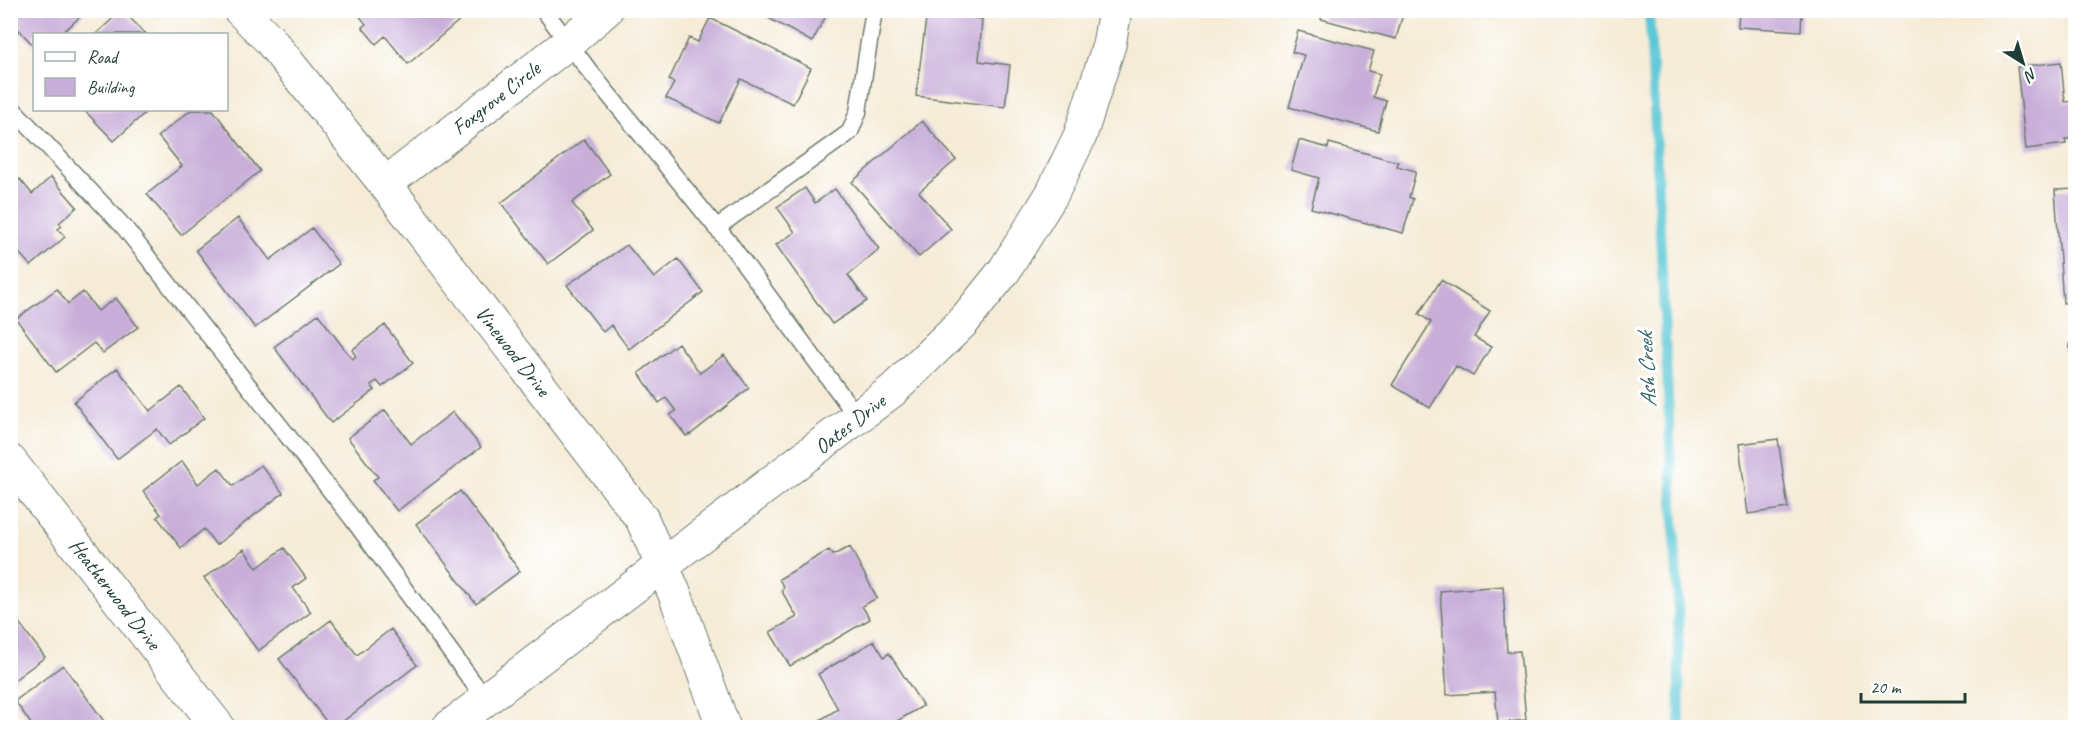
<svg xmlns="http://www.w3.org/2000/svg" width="2086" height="738" font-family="Caveat,sans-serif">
  <rect width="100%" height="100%" fill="#fff"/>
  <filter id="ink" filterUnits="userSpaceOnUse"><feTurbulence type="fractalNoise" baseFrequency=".0167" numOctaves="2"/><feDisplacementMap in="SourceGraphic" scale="12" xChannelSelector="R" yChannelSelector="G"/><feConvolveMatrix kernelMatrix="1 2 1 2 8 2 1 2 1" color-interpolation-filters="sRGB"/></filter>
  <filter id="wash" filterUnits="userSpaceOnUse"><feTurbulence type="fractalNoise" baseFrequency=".008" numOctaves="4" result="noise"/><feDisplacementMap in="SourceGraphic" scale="24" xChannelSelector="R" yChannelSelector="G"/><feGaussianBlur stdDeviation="1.35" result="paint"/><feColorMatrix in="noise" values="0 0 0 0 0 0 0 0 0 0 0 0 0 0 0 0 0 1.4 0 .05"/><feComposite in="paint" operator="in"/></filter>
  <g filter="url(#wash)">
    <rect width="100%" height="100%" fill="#f5ebd6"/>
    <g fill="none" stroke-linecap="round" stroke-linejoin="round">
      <path stroke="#5cc7d6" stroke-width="10" d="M1647 10 1650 24 1678 603 1680 728"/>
    </g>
    <g id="blocks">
      <path fill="#c8aed9" d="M23 10H88L61 34H34V46L19 30 10 38V22Z
        M122 10 146 34H96Z
        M355 10H454L461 19 408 64 385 36 376 44 362 27 366 24Z
        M754 10H829L812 42Z
        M1324 10H1404L1396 39 1321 19Z
        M1739 10H1802L1801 31 1738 27Z
        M927 11 982 19 979 61 1010 65 1005 107 916 96Z
        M710 18 811 68 793 104 741 79 719 123 666 98 674 83 669 80 689 38 698 42Z
        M1298 31 1374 51 1368 71 1380 74 1373 97 1386 101 1378 131 1289 107 1304 55 1292 52Z
        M2061 62 2065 102 2076 101V138L2065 139 2066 144 2026 149 2017 67Z
        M84 110H148L114 141Z
        M191 110H213L260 171 181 235 147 194 182 166 158 136Z
        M922 121 956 160 919 192 951 229 919 257 852 182Z
        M584 139 610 174 572 203 593 230 548 264 501 203Z
        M1299 140 1328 148 1329 143 1398 162 1397 166 1416 171 1409 197 1413 199 1403 233 1311 208 1319 178 1291 170Z
        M51 177 77 207 59 223 62 226 58 229 65 237 31 266 10 243V187L20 179 32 194Z
        M805 188 815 203 835 189 879 249 848 275 867 301 832 324 776 245 795 232 777 207Z
        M2076 189V302L2063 303 2055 190Z
        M238 218 270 260 312 228 339 264 255 328 196 250Z
        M627 245 654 278 678 259 703 292 629 349 611 325 603 332 567 285Z
        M1441 280 1490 311 1474 337 1491 347 1473 376 1456 366 1430 408 1392 385 1431 322 1419 314Z
        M57 289 68 304 83 292 98 311 116 298 138 327 103 353 94 343 56 372 16 319Z
        M318 314 352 359 356 356 352 350 385 325 413 363 382 387 377 381 371 385 375 390 331 423 274 347Z
        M678 343 700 373 724 355 749 388 691 434 686 436 670 415 676 411 666 398 659 403 639 373Z
        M2076 343V382H2074L2069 344Z
        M117 368 150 411 181 387 204 418 169 445 157 429 117 459 74 402Z
        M385 410 411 444 453 412 481 447 397 511 373 480 378 477 348 438Z
        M1778 439 1788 508 1748 514 1739 444Z
        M182 461 198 484 219 468 233 486 261 465 283 493 216 545 204 529 181 548 157 517 161 514 143 491Z
        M460 491 520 571 476 604 416 524Z
        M850 547 877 598 862 606 870 619 790 666 770 632 797 617 781 590 784 588 779 579 829 550 833 555Z
        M284 548 306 578 293 588 311 612 258 651 204 578 244 549 257 568Z
        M1503 586 1507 652 1520 651 1526 720 1498 723 1495 692 1447 695 1440 591Z
        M10 611 45 657 10 683Z
        M331 620 357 655 391 629 417 665 334 728H331L279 659Z
        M874 641 884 657 889 653 923 706 885 728H807L838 709 818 674Z
        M63 665 109 728H34L15 701Z"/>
    </g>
  </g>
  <g filter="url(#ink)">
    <use href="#blocks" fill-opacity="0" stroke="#6a7a6d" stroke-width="1.5"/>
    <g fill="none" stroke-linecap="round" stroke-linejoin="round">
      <defs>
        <path id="service" d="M544 10 587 68 730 244 858 418
          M10 106 124 227 352 518 486 700
          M716 228 850 132 858 112 874 10"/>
        <path id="minor" d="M240 10 269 39 385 184 642 519 676 597 724 728
          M385 184 568 43 606 10
          M10 461 219 728"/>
        <path id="tertiary" d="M448 728 893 390 963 322 1004 271 1052 194 1080 136 1109 45 1115 10"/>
      </defs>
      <use href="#service" stroke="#6a7a6d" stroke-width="19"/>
      <use href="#minor" stroke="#6a7a6d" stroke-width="35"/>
      <use href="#tertiary" stroke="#6a7a6d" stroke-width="35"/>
      <use href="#service" stroke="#fff" stroke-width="16"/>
      <use href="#minor" stroke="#fff" stroke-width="33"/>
      <use href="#tertiary" stroke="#fff" stroke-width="33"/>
    </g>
  </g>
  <g text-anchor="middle" stroke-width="6" stroke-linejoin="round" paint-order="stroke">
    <g font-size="21" fill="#1f3d34" stroke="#fff">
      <text transform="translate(496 98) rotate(-38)" y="7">Foxgrove Circle</text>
      <text transform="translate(513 351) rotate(52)" y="7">Vinewood Drive</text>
      <text transform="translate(850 424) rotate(-38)" y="7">Oates Drive</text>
      <text transform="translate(115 594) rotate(52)" y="7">Heatherwood Drive</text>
    </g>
    <g font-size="22" font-style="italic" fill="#316665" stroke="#fff">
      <text transform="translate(1646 370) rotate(-93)" y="8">Ash Creek</text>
    </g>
  </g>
  <rect width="2086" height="738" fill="none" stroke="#fff" stroke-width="36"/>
  <rect x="33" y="33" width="195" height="78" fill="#ffffff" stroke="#a5b1ae" stroke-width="1.5"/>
  <rect x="45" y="52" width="30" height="9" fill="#ffffff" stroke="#a5b1ae" stroke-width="1.5"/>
  <text x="87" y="63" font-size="18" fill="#1f3d34">Road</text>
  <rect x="45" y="78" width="30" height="18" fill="#c8aed9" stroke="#a5b1ae" stroke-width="1.5"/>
  <text x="87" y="93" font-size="18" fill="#1f3d34">Building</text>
  <g transform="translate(2023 63) rotate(143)" stroke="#ffffff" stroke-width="4.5" paint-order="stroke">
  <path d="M0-4.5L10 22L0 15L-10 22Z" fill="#1f3d34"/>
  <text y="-9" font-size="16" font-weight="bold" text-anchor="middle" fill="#1f3d34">N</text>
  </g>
  <path d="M1861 693v9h104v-9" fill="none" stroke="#1f3d34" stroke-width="3"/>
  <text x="1870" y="693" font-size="18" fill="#1f3d34" stroke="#ffffff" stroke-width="4.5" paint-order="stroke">20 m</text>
</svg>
